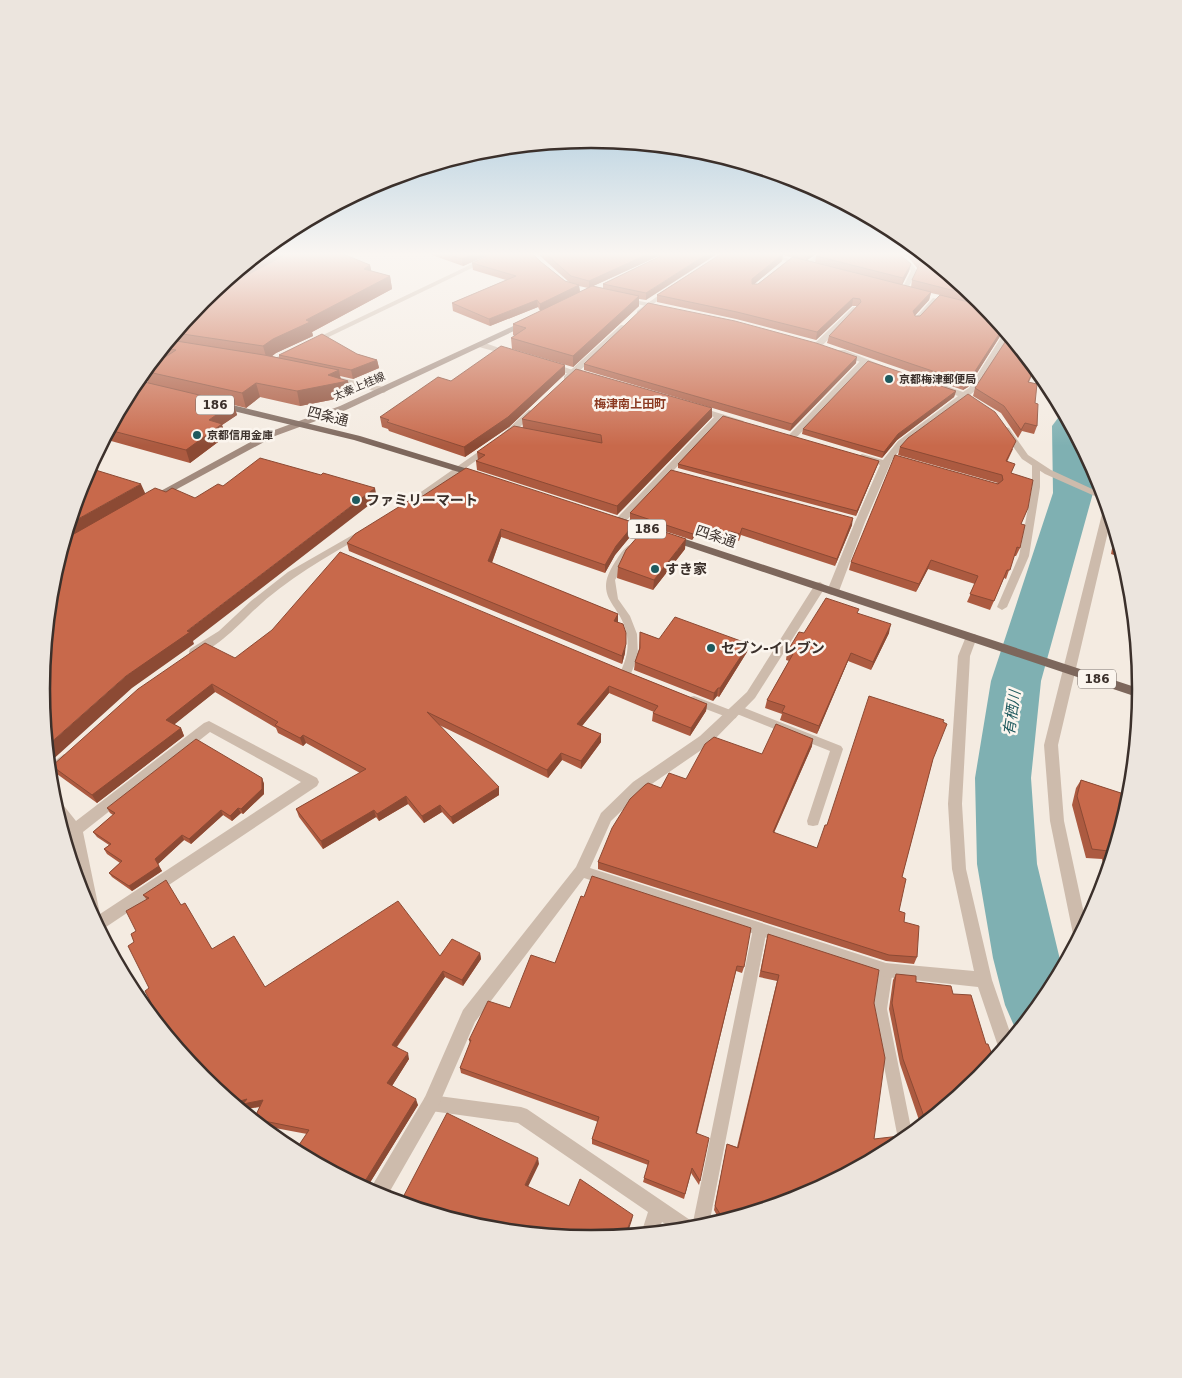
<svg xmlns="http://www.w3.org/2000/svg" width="1182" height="1378" font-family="'DejaVu Sans','Noto Sans JP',sans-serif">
  <rect width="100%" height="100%" fill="#f4ebe1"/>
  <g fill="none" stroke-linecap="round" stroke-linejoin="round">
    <path fill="#7fb0b2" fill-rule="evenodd" d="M1066 416 1092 466 1093 493 1041 681 1031 778 1037 864 1062 968 1048 995 1019 1030 1015 1028 1005 1005 993 958 977 864 975 778 991 681 1053 493 1052 426 1058 418Z"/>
    <path fill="#cdbbac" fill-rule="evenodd" d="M818 254H824L809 266H805V264Z
      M892 254C903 253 911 262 917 271L906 292 901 291 911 271 907 265Z
      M666 290 671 291 641 313H637V311Z
      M933 298 938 299 917 322H913V320Z
      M853 307 858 308 821 347H815V343Z
      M621 325 627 326 570 380H564V376Z
      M862 359 869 361 795 439H789V435Z
      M529 410 536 412 508 438H502V434Z
      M488 445 491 446V450L404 512H398V508Z
      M1036 461 1040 464V487L1029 556 1007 607 1002 610 997 607 1019 556 1032 487V464Z
      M363 529 366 530V534C325 558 283 581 249 615 239 625 205 659 190 655L189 652 190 649 219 631 251 601 288 572Z
      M630 545 635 548 615 580 618 599 630 616 637 634 638 656 630 676 626 677 620 673C626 660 629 650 627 636 622 603 591 599 615 562 619 556 624 547 630 545Z
      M694 696 733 711 734 707H742L841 746 843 749 818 825 813 826 808 825 807 821 830 751 737 714 736 718 732 719 690 703 688 700 690 697Z
      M64 754 68 756 70 759 68 762 50 776 49 765Z
      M760 923 765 925 767 929 709 1225 698 1228 675 1230 662 1222 658 1232 641 1234 648 1212 518 1123 431 1111 425 1109 423 1103 425 1097 431 1095 521 1107 527 1109 693 1222 753 929 755 925Z
      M886 963 891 965 893 970 887 1009 912 1133 899 1144 873 1009 879 970 881 965Z"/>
    <path fill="#cdbbac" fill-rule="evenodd" d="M493 254H501L283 359C276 364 268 371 260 365Z
      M762 254H771L808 264 804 266Z
      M621 297 663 306 667 308 663 310 624 301 620 299Z
      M1005 331 1009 336 976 390 970 395 983 405 979 408 965 400 904 445 892 460 865 522 839 591 833 595 829 594 827 591 855 522 880 465 857 457 862 454 883 460 898 441 958 396 938 389V385H944L963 392 969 388Z
      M479 343H485L516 354 512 356 479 347Z
      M839 350H845L886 367 879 369 839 354Z
      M547 363H553L592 377 588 380 547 367Z
      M332 376 384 387 388 390 384 393 329 381V377Z
      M696 406 744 421 739 424 722 419 625 522H617L616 520 617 518 714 417 693 411V407Z
      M1006 427 1009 428 1028 455 1051 470 1103 494 1106 501 1045 474 1022 459 1001 430Z
      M1108 507 1111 519 1058 745 1064 821 1086 923 1077 940 1073 934 1050 821 1044 745 1103 510Z
      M820 582 826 586 755 698 710 744 643 790 611 821 590 868 886 963 974 971 952 869 948 804 958 656 967 634H975L977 637 970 656 962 804 966 869 992 980 1012 1038 1000 1052 978 987 886 977 584 878 475 1022 437 1109 386 1198 369 1191 425 1097 463 1010 576 867 601 813 633 782 700 736 747 692 816 583Z
      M209 721 317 778 319 782 317 786 100 931 83 899 68 832 59 821 53 800 60 801 76 821 204 723ZM210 732 301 782 100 914 83 832Z"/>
    <path fill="#a18a7d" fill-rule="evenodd" d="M524 321 531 323 346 410 275 436 155 501H147L146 499 269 432 340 406Z"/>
    <path fill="#7d675c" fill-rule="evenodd" d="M220 402 360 436 481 473 483 475 481 477H475L354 440 217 407 216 405Z
      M618 517 1141 689 1140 698 614 522 613 520Z"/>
  </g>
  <path fill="#ac5a40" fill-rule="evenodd" d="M429 254H490L463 266Z
    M538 254H663L593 286 603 288V284L665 254 646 300 639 299V306L573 367 512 349 511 338 515 336 513 335V324L540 311 538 307 490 326 453 311 452 303 506 280 473 270 472 263 541 262 565 281 570 283ZM579 286 588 288 580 292Z
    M721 254H816L807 260 815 263 816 256 911 264 909 271 902 285 911 287 912 280 918 269 908 257 899 254H923L980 300 1004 330 968 387 963 390 827 343 829 336 857 306H852L816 340 736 319 657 302V295ZM783 255 792 257 758 284H754L782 261ZM931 293 940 295 920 316H915V315L929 300Z
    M370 265 371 271 390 276 392 289 312 332 313 336 276 353 272 356 279 358V355L357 354 377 360 379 368 353 379 340 376 341 379 351 396 300 406 260 397 246 408 234 405 237 415 222 425 226 436 190 463 104 439 134 383H148L144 371 160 361 153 360 202 300Z
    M1009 336 1035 368 1029 382 1035 403 1037 426 1034 434 1022 431 1018 438 1001 413 973 396 975 388Z
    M856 363 790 431 584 370V364Z
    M565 374 509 427 465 457 389 431 388 429 382 427 380 417 451 381Z
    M956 391 954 397 897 440 882 458 802 434 803 429Z
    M712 408V417L617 515 477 470 476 461 478 460 477 452 523 428 522 419Z
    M900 447 1013 449 1007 462 1011 473 1021 524 1020 548 1016 556H1014L1006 579 1004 578 990 610 967 602 975 584 928 569 916 592 849 570 851 562 998 483 898 455Z
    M879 461 877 466 856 516 678 468V464Z
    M415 501 635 523 634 532 615 555 605 573 501 537 492 563 618 614V622L625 653 622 664 349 551 347 543Z
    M630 513 852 525 835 566 741 535 739 541 728 537 727 539 699 530 692 540 630 520Z
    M1115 533 1123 558 1111 554Z
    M685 549 653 590 617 578 618 567Z
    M858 614 889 633 871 670 848 661 817 734 780 720 782 714 765 708 767 700 789 661 786 660 787 652 804 633Z
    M640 632 659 639 747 652 719 697 717 696 713 701 634 670 635 662 639 649Z
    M235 658 622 670 707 704 706 711 690 736 652 721 653 713 654 712 609 693 582 726 601 734V742L581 769 562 760 548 778 439 725 499 795 453 824 442 812 424 823 408 804 379 821 376 817 323 849 299 817 296 809 360 773 306 743 303 746 278 733 276 728 215 692 174 724 181 728 184 736 97 803 57 774 52 766Z
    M812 746 774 833 817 848 827 825 933 759 902 877 899 911 904 922 917 957 914 964 886 961 598 869V862L661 788 762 754Z
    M262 778 264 784V794L243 814 241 813 232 821 223 815 191 844 184 840 158 864 162 871 132 891 112 877 109 873 120 863 107 854 104 849 109 845 97 837 93 832 113 815 110 813 107 808Z
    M1081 780 1130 796 1106 875 1102 859 1086 858 1072 805 1076 788Z
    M143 895 181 905 212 949 265 987 440 956 480 953 481 959 463 986 445 977 397 1047 409 1059 392 1086 418 1105 366 1189 300 1153 297 1148 307 1134 259 1125 254 1119 260 1107 247 1109 244 1106 239 1108 202 1078 149 988 134 942 136 931 147 900Z
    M581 896 744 967 742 973 736 971 697 1133 700 1181 699 1185 691 1173 684 1199 643 1182 648 1165 592 1144V1139L598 1122 461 1073 460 1068 470 1043 469 1040 510 1008 555 963Z
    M768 934 874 1003V1139L896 1146 801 1197 720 1221 714 1210 726 1149 727 1144 737 1147 777 981 759 977Z
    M896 974 916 982 953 994 986 1044 980 1078 921 1126 900 1064 889 1009 893 980Z"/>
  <path fill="#8c4a34" d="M273 254H301L202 300 236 273Z
    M474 254H490L463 266 462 259Z
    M648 254H663L589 288V281Z
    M707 254H717L646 300V293Z
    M783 254 782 261 751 287 752 279Z
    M807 254H816L806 261Z
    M911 264 909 271 902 285 903 278Z
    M370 265 373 278 364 269Z
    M390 276 392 289 312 332 313 336 276 353 267 360 263 346 273 339 306 320Z
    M579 285 580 293 540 311V304Z
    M931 292 929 300 912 319 913 311Z
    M639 296V306L573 367V356Z
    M853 298 852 306 816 340 817 332Z
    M537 300 538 307 490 326 489 319Z
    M1003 328 1004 330 968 387 963 390 965 382Z
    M857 357 856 363 790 431 792 424Z
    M377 360 379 368 353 379 351 370Z
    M565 365V374L509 427 465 457 464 447Z
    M339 370 341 382 348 381 351 396 300 406 297 391Z
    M256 383 260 397 246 408 242 393Z
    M956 391 954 397 897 440 882 458 884 452 898 434Z
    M233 403 237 415 222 425 226 436 190 463 186 450 209 420Z
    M712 408V417L617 515V506Z
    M879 461 877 466 856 516 857 511Z
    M141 484 146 495 64 541 69 524Z
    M375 488 377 499 193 641 194 644 132 688 49 763 47 746 126 676 187 631Z
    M853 518 852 525 835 566 837 559Z
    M635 523 634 532 615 555 605 573V565L616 546Z
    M700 524 699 530 692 540 693 534Z
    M501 529V537L489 570 488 561Z
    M729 531 728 537 727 539V533Z
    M686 539 685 549 653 590 654 580Z
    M931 560 928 569 916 592 919 584Z
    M618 614V623L614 621Z
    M891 624 889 633 871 670 873 662Z
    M626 644 625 653 622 664V656Z
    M749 644 747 652 719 697 720 688Z
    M851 653 848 661 817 734 819 726Z
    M212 684 215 692 170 728 166 720Z
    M609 686V693L577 732V724Z
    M718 688 717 696 713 701 714 693Z
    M707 704 706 711 690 736 691 728Z
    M181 728 184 736 97 803 92 795Z
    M601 734V742L581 769V761Z
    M303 735 306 743 303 746 300 738Z
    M813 739 812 746 771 839 773 832Z
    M561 753 562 760 548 778 547 770Z
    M262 778 264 784V794L243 814 241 809Z
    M499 787V795L453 824 451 817Z
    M406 796 408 804 379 821 377 814Z
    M440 805 442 812 424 823 422 816Z
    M238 808 241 813 232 821 230 816Z
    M221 810 223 815 191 844 189 839Z
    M374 810 376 817 323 849 321 841Z
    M182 835 184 840 158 864 155 859Z
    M159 866 162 871 132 891 129 886Z
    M480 953 481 959 463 986 462 980Z
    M443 971 445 977 394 1050 392 1045Z
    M408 1053 409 1059 390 1089 387 1083Z
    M247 1099 263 1100 266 1105 247 1109 244 1106 239 1108 233 1103Z
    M416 1099 418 1105 366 1189 364 1188 362 1186Z
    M538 1158 539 1164 526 1191 525 1185Z
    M633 1215 632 1220 627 1235H625Z"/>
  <path fill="#c8694b" stroke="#8c4a34" d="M259 254H273L236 273Z
    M287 254H343L370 265 364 269 390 276 306 320 310 322 273 339 263 346 176 333 202 300 209 295Z
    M447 254H474L462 259Z
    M491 254H533L541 262 565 281 579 285 540 304 537 300 489 319 452 303 516 276 472 263Z
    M546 254H648L589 281 571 276Z
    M665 254H707L646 293 603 284Z
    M721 254H783L752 279V284H758L793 257 931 292 913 311 915 316H920L940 295 985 306 1003 328 970 379 965 382 829 336 861 302 860 299 853 298 817 332 737 312 657 295Z
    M820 254H899L911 264 903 278 816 256Z
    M912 254H923L975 296 912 280 920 263Z
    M592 286 639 296 573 356 511 338 526 328 513 324Z
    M648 303 735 321 816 343 857 357 792 424 584 364Z
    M322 334 357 354 377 360 351 370 279 355Z
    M1009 336 1035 367 1028 382 1037 384 1035 403 1038 404 1037 426 1025 423 1021 430 1004 406 975 388Z
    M170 340 264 355 339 370 328 375 348 381 297 391 256 383 242 393 144 371 176 350 163 348Z
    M501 346 565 365 508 417 464 447 387 422 389 420 380 417 438 377 451 381Z
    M868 361 956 391 898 434 884 452 803 429Z
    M576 369 712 408 617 506 476 461 485 455 477 452 514 426 602 443 601 435 522 419Z
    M136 380 233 403 209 420 222 424 186 450 109 430 134 383Z
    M968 394 995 412 1016 441 1006 461 1015 464 1011 473 1033 480 1028 508 1021 524 1025 525 1020 548 1017 547 1010 570H1007L994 601 970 594 978 576 931 560 919 584 851 562 895 455 998 484 1003 480 1002 475 900 447 908 438Z
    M723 416 879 461 857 511 678 464Z
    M260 458 321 475 323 473 375 488 187 631 190 632 126 676 47 746 41 689 52 581 65 539 155 488 166 492 172 488 195 498 218 484 223 486Z
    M89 468 141 484 69 524 83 478Z
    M466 468 635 523 616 546 605 565 501 529 488 561 618 614 614 621 623 624 626 633V644L622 656 347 543 355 534 410 500 415 501Z
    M671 470 853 518 837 559 742 528 740 534 729 531 727 533 700 524 693 534 630 513Z
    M647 526 686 539 654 580 618 567 626 550Z
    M1117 537 1120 549 1115 547Z
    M340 552 622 670 707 704 691 728 653 713 658 706 609 686 577 724 601 734 581 761 561 753 547 770 427 712 499 787 451 817 440 805 422 816 406 796 377 814 374 810 321 841 296 809 366 769 303 735 300 738 275 725 278 722 212 684 166 720 181 728 92 795 52 766 138 689 205 643 235 658 272 630Z
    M826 598 859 609 857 613 891 624 873 662 851 653 819 726 782 712 785 706 767 700 793 654 787 652 799 632 804 633Z
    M675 617 749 644 720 688H718L714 693 635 662 640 648V632L659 639Z
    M869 696 944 720 943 722 947 724 933 759 902 877 906 879 899 911 905 913 904 922 919 926 917 957 889 955 598 862 612 828 630 799 645 785 648 783 661 788 669 773 686 779 705 744 714 737 762 754 776 724 813 739 773 832 817 848 825 825H827Z
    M196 739 262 778V789L241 809 238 808 230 816 221 810 189 839 182 835 155 859 159 866 129 886 109 873 122 861 104 849 111 844 93 832 115 813 107 808Z
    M1081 780 1130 796 1111 861 1108 851 1092 849 1077 796Z
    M592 876 751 928 744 967 737 966 696 1133 709 1138 700 1181 692 1168 685 1194 644 1178 649 1161 592 1139 599 1117 460 1068 471 1040H469L488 1001 510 1008 531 955 555 963 581 896 584 897Z
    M166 880 181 905 185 903 212 949 234 936 265 987 398 901 440 956 452 939 480 953 462 980 443 971 392 1045 408 1053 387 1083 416 1099 362 1186 297 1148 309 1130 254 1119 263 1100 243 1104 247 1099 233 1103 202 1078 169 1037 145 991 149 988 128 946 134 942 131 934 136 931 126 911 149 898 143 895Z
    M768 934 879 970 874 1003 885 1058 874 1139 900 1136 902 1141 908 1137 896 1146 801 1197 724 1220 715 1206 727 1144 738 1148 779 975 761 971Z
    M896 974 916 976V982L951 986 953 994 971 995 986 1044H988L994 1060 980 1078 926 1122 903 1059 892 1003Z
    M447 1113 538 1158 525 1185 569 1206 580 1179 633 1215 625 1235 591 1239 483 1228 400 1203Z"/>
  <linearGradient id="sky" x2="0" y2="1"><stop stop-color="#7eb2d2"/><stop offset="0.57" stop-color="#faf6f2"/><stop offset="1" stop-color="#faf6f2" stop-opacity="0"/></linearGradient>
  <rect width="1182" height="446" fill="url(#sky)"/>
  <g fill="#1f5a5e" stroke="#fbf5ee" stroke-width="2">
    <circle cx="889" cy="379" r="5"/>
    <circle cx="197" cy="435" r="5"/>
    <circle cx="356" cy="500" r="5"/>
    <circle cx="655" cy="569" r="5"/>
    <circle cx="711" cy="648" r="5"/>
  </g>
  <g text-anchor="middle" stroke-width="5" stroke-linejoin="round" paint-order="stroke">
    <g font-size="11" font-weight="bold" fill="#3b302b" stroke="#fbf5ee" text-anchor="start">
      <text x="899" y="383">京都梅津郵便局</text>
      <text x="207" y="439">京都信用金庫</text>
    </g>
    <g font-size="11" fill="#3b302b" stroke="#fbf5ee">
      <text transform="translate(359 386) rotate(-23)" y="4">太秦上桂線</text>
    </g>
    <g font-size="12" font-weight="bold" fill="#8c3b22" stroke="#fbf5ee">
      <text x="630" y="408">梅津南上田町</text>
    </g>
    <g fill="#fbf5ee" stroke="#756b66" stroke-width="1">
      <rect x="196" y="395.5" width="38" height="19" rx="4"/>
      <rect x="628" y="519.5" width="38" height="19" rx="4"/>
      <rect x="1078" y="669.5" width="38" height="19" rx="4"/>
    </g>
    <g font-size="12" font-weight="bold" fill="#3b302b">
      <text x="215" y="409">186</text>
      <text x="647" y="533">186</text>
      <text x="1097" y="683">186</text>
    </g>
    <g font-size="14" fill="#3b302b" stroke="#fbf5ee">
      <text transform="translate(328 416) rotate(14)" y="5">四条通</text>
      <text transform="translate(716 536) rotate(18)" y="5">四条通</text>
    </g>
    <g font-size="14" font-weight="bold" fill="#3b302b" stroke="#fbf5ee" text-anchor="start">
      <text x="366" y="505">ファミリーマート</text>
      <text x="665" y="574">すき家</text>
      <text x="721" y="653">セブン-イレブン</text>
    </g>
    <g font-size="15" font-style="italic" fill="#1f5a5e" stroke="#fbf5ee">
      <text transform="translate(1012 713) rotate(-82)" y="5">有栖川</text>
    </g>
  </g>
  <path d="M0 0H1182V1378H0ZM50 689a541 541 0 1 1 1082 0a541 541 0 1 1-1082 0Z" fill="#ece5de" fill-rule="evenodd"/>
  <path fill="none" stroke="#3b302b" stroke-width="2.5" d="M50 689a541 541 0 1 1 1082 0a541 541 0 1 1-1082 0Z"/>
</svg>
